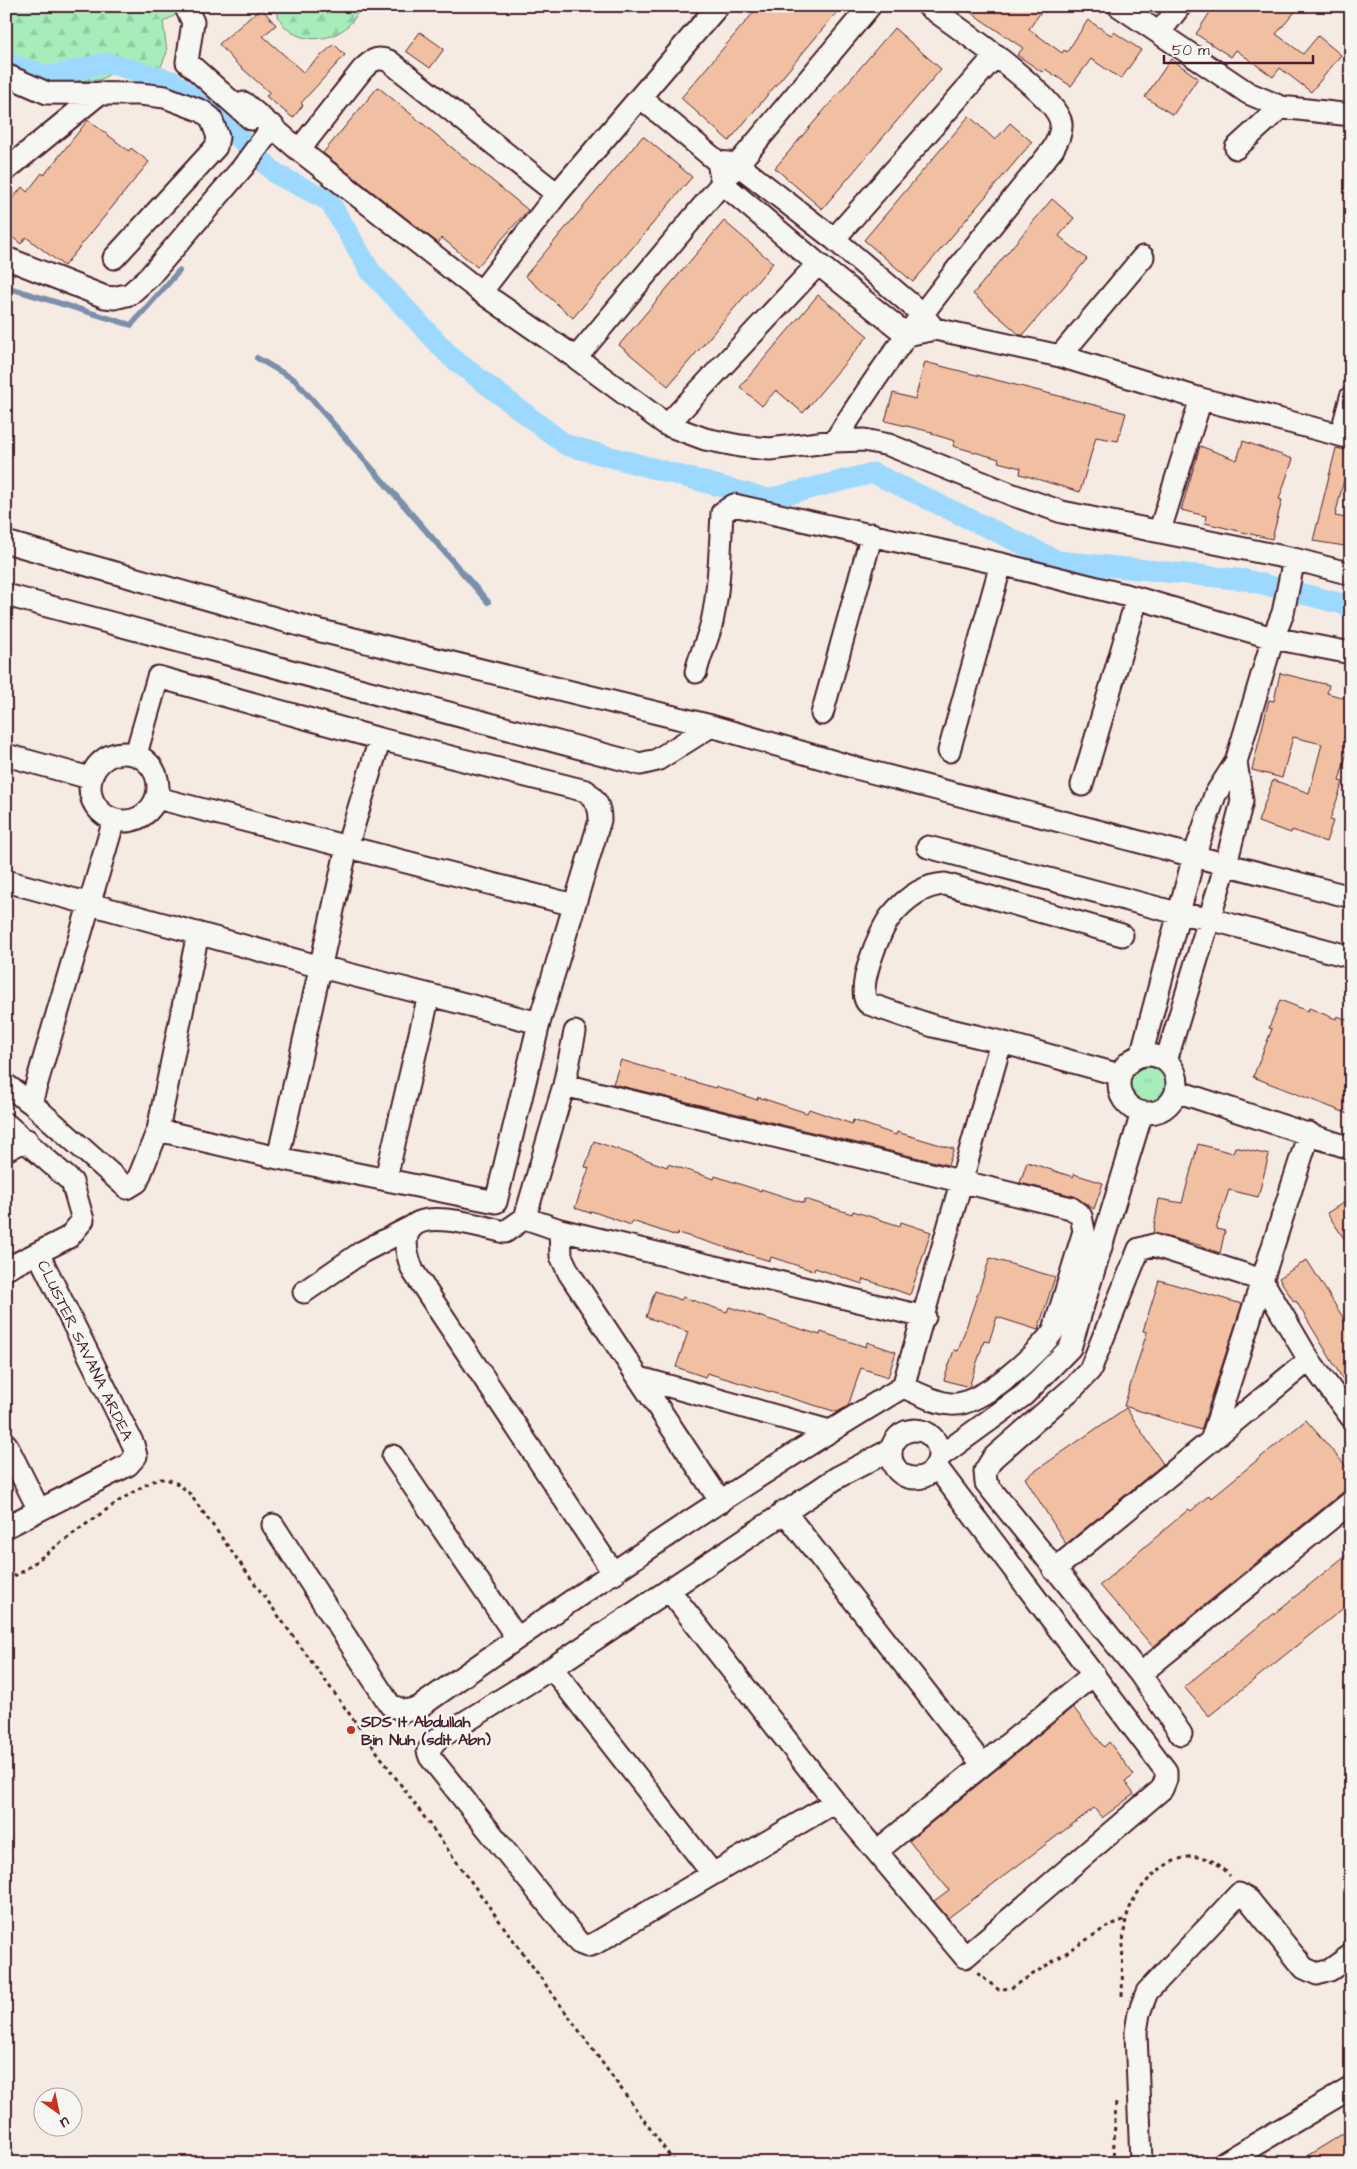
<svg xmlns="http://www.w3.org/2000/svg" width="1357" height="2169" font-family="'Architects Daughter',sans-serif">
  <defs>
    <pattern id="grass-tufts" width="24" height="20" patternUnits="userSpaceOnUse" patternTransform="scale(1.25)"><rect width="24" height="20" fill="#a6edba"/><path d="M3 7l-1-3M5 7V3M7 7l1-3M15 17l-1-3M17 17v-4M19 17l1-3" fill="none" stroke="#90cba0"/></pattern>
    <pattern id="forest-firs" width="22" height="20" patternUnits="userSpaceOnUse" patternTransform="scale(1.25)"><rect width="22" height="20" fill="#a6edba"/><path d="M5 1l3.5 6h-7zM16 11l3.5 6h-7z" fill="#90cba0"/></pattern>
  </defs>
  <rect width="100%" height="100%" fill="#f5ebe2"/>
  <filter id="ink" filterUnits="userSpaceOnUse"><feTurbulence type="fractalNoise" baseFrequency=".02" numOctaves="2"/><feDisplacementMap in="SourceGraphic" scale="10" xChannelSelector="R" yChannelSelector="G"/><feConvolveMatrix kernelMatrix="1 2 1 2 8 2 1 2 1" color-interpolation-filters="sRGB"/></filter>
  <g filter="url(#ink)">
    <path fill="url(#grass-tufts)" stroke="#788672" d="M1129 1086a19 19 0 1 1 38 0a19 19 0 1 1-38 0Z"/>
    <path fill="url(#forest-firs)" stroke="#788672" d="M6 6H218L214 9 179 13 163 22 167 52 160 69 143 70 126 64 100 80 67 81 6 66Z
      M276 6H360C347 50 280 49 276 6Z"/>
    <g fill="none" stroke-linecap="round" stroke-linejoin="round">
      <path stroke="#7c8faa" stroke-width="6" d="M6 287 131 325 179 271
        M257 358 295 380 488 602"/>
      <path stroke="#9dd9fe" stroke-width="21" d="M6 63 50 76 107 63 172 81 224 123 276 174 329 201 371 272 452 358 566 445 768 499 873 473 1058 561 1246 580 1351 606"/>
    </g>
    <path fill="#f1c0a2" stroke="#4a1f2b" d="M759 6H842L729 141 681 98Z
      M961 6H1045L1029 29 1062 53 1064 50 1067 52 1088 20 1111 35 1114 32 1141 50 1121 79 1091 59 1071 86 1045 69 1042 72 1017 55 1023 48Z
      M1214 6H1300L1276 34 1303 54 1318 36 1341 55 1311 92 1280 68 1273 77 1236 50 1231 57 1196 34Z
      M261 8 276 25 263 36 303 72 334 44 345 55 301 103 303 105 293 118 266 96 270 93 234 61 219 44Z
      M894 28 941 69 822 209 775 168Z
      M420 32 444 49 430 68 406 51Z
      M1171 59 1198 78 1173 115 1145 97Z
      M378 87 528 210 477 267 442 238 438 243 323 153Z
      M969 116 995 140 1010 123 1032 142 913 282 864 240Z
      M88 120 129 151 131 148 149 162 64 266 26 237 21 244 6 232V207L22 187 27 192 42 173 44 175Z
      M643 136 692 177 573 318 525 276Z
      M1052 199 1074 218 1059 236 1087 259 1023 335H1020L973 294Z
      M724 221 773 263 668 386 619 345Z
      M818 295 868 336 803 413 776 390 762 406 740 387Z
      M925 362 1126 413 1118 441 1096 437 1080 492 1020 474 1021 468 998 462 999 459 953 446 955 441 932 434V432L885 421 893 393 915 399Z
      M1243 441 1293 459 1279 499 1282 500 1272 539 1205 523 1206 516 1181 510 1200 446 1237 460Z
      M1336 448 1351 451 1335 516 1351 519V547L1313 541Z
      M1280 673 1329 685 1327 693 1351 700V738L1339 781 1343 782 1330 820 1333 821 1326 842 1292 830 1291 833 1258 822 1273 780 1309 793 1322 744 1293 737 1282 778 1252 770 1269 700 1274 701Z
      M1280 1000 1308 1011 1309 1008 1336 1019 1337 1016 1351 1021V1115L1253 1077 1272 1029 1269 1028Z
      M621 1060 715 1088 716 1086 757 1100 758 1097 807 1113 809 1109 852 1124 853 1120 896 1135 897 1132 954 1149 948 1165 613 1084Z
      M594 1141 667 1167 668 1164 714 1179 715 1176 761 1191V1189L804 1203 805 1199 852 1214 853 1211 900 1226 901 1222 931 1232 910 1295 864 1279 862 1284 815 1268 814 1271 771 1257 770 1261 678 1233 677 1236 632 1221 631 1225 591 1211 590 1213 575 1208 589 1168 585 1167Z
      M1198 1144 1233 1153 1235 1147 1269 1155 1258 1197 1229 1190 1216 1229 1225 1231 1220 1253 1199 1245 1153 1233 1159 1199 1182 1203Z
      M1027 1162 1073 1177 1074 1174 1103 1183 1094 1209 1074 1196 1020 1183Z
      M1351 1198V1249L1327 1213Z
      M990 1258 1055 1277 1038 1330 997 1317 989 1342 984 1341 969 1387 944 1380 954 1350 958 1351Z
      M1307 1260 1351 1330V1393L1296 1301 1294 1302 1279 1278Z
      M1159 1280 1242 1304 1201 1430 1124 1406 1147 1332 1143 1331Z
      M655 1291 681 1300 683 1297 727 1312 729 1307 820 1335 821 1332 866 1347 867 1342 896 1352 888 1377 861 1368 848 1406 837 1412 707 1373 705 1377 676 1367 688 1332 646 1317Z
      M1126 1408 1163 1464 1066 1544 1025 1478Z
      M1306 1420 1351 1472V1490L1343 1492 1153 1647 1100 1585 1189 1509 1191 1511 1209 1495 1211 1498Z
      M1351 1551V1602L1209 1716 1184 1687Z
      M1073 1707 1104 1747 1109 1742 1134 1775 1125 1782 1134 1794 1102 1818 1094 1808 948 1918 934 1901 949 1890 909 1841Z
      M1351 2128V2163H1295L1330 2142Z"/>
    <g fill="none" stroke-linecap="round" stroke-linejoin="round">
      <defs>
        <path id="street" d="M185 6 193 22 187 62 251 119
          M1119 6 1248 93 1281 107 1351 115
          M1159 33 1180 6
          M6 75 47 93 140 94 165 97 202 111 211 118 218 137 216 147 114 258
          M640 97 718 162 737 164 834 239 922 314 931 325
          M244 103 299 150 481 292 576 358 667 425 705 439 740 446 770 449 835 441 864 440 889 445 1013 495 1062 512 1294 559 1351 574
          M1236 148 1281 107
          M299 150 362 70C371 61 376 56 389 61L557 194
          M718 162 722 183 818 264 907 335 935 329 1060 356 1201 399 1351 438
          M6 170 100 93
          M834 239 996 55
          M6 258 105 297 114 298 130 294 149 277 243 167 273 126
          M481 292 557 194 718 6
          M1060 356 1143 257
          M576 358 870 6
          M667 425 818 264
          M1341 435 1351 397
          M835 441C899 337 977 244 1053 149 1057 141 1062 133 1061 123 1057 95 954 25 928 6
          M1160 530 1201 399
          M6 542 317 630 711 726 856 768 1351 897
          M6 595 640 764 657 760 711 726
          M696 672C700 653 710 636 713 617 720 583 720 547 722 513L734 505 1001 564 1137 598 1273 638 1351 653
          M822 714 872 534
          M949 751 1001 564
          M90 787a34 34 0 1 1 68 0a34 34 0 1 1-68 0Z
          M136 754 158 677 380 739 586 791C596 800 600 806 600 820L539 1023 496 1202 278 1158 158 1130
          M6 755 90 778
          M1082 785 1137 598
          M157 798 574 905
          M928 847 1177 913 1210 919 1351 957
          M6 881 321 967 539 1023
          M575 1032 564 1085 525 1218 505 1232C465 1223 382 1195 413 1271L614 1574
          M1119 1084a29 29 0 1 1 58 0a29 29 0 1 1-58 0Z
          M1141 1056 1194 856 1215 795 1236 762 1273 638 1283 613 1294 559
          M1166 1061 1226 864 1242 801 1236 762
          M1120 1075 1001 1042 933 1026 869 1004C853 994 880 929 891 916 905 899 923 885 945 884L1122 935
          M6 1085 31 1103 127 1188 137 1182 158 1130 198 933
          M564 1085 1071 1208 1081 1216 1084 1231 1054 1330C1040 1352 979 1408 951 1404 935 1403 918 1393 903 1387
          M1176 1091 1347 1147 1351 1144
          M31 1103 114 820
          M6 1124 72 1182 83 1220 69 1237 6 1269
          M6 1150 27 1140
          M278 1158 347 847 380 739
          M386 1178 429 995
          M525 1218 560 1230 925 1317
          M560 1230 561 1256 569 1273 721 1502
          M304 1292 362 1252 411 1227
          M640 1378 830 1431
          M891 1454a24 24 0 1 1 48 0a24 24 0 1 1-48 0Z
          M1211 1441 1309 1133
          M6 1444 39 1510
          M393 1456 517 1638
          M939 1457 1024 1395 1070 1348 1142 1113
          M784 1511 982 1764
          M273 1525 390 1705 405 1711 418 1708C576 1596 737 1486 903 1387L1001 1042
          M6 1527 128 1465 136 1456 133 1444 38 1253
          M1054 1570 1309 1360
          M669 1590 835 1802 965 1957 1162 1789 1166 1779V1771L936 1466
          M552 1668 712 1873
          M1140 1674 1351 1502
          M1181 1734 1140 1674 986 1483 985 1471 993 1458 1075 1386 1090 1370 1139 1249 1153 1245 1262 1280 1309 1360 1351 1417
          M835 1802 594 1944 587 1946 579 1943 430 1757 428 1751 436 1740 552 1668 838 1477 890 1450
          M877 1851 1094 1674
          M1141 2163 1136 2032 1139 2013 1147 1992 1239 1894 1249 1900 1304 1968 1317 1974 1330 1970 1351 1955
          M1224 2163 1351 2088"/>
      </defs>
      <use href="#street" stroke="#4a1f2b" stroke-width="25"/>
      <path stroke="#4a1f2b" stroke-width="3" stroke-dasharray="4 4" stroke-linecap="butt" d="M6 1579 19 1574C42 1558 140 1480 161 1479 174 1479 181 1486 190 1494L675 2163
        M977 1973 999 1990 1013 1987 1108 1926 1126 1919
        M1122 1996C1123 1972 1121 1944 1126 1920 1136 1875 1194 1830 1230 1876
        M1113 2163 1116 2100"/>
      <use href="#street" stroke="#f6f6f2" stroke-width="21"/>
    </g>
  </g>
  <circle fill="#c8321e" stroke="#f6f6f2" stroke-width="2" cx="351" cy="1730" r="5"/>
  <g text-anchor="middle" stroke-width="4.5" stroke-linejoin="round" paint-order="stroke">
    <g font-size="16" fill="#4a1f2b" stroke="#f6f6f2">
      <text transform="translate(86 1350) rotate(64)" y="6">CLUSTER SAVANA ARDEA</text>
    </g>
    <g font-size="16" font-weight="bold" fill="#4a1f2b" stroke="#f6f6f2" text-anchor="start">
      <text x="361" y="1727">SDS It Abdullah<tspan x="361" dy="18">Bin Nuh (sdit Abn)</tspan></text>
    </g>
  </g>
  <rect width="1357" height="2169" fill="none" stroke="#f6f6f2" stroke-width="25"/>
  <rect x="12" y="12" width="1332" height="2144" fill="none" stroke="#4a1f2b" stroke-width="2" filter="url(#ink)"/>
  <g transform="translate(58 2112) rotate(147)"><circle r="24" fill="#f6f6f2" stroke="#b1a0a2"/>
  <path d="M0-4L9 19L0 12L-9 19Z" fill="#c8321e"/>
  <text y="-8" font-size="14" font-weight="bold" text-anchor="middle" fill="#4a1f2b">U</text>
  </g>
  <path d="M1164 55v8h149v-8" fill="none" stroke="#4a1f2b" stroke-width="2.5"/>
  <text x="1172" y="55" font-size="15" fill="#4a1f2b" stroke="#f6f6f2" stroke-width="4" paint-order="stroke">50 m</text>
</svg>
